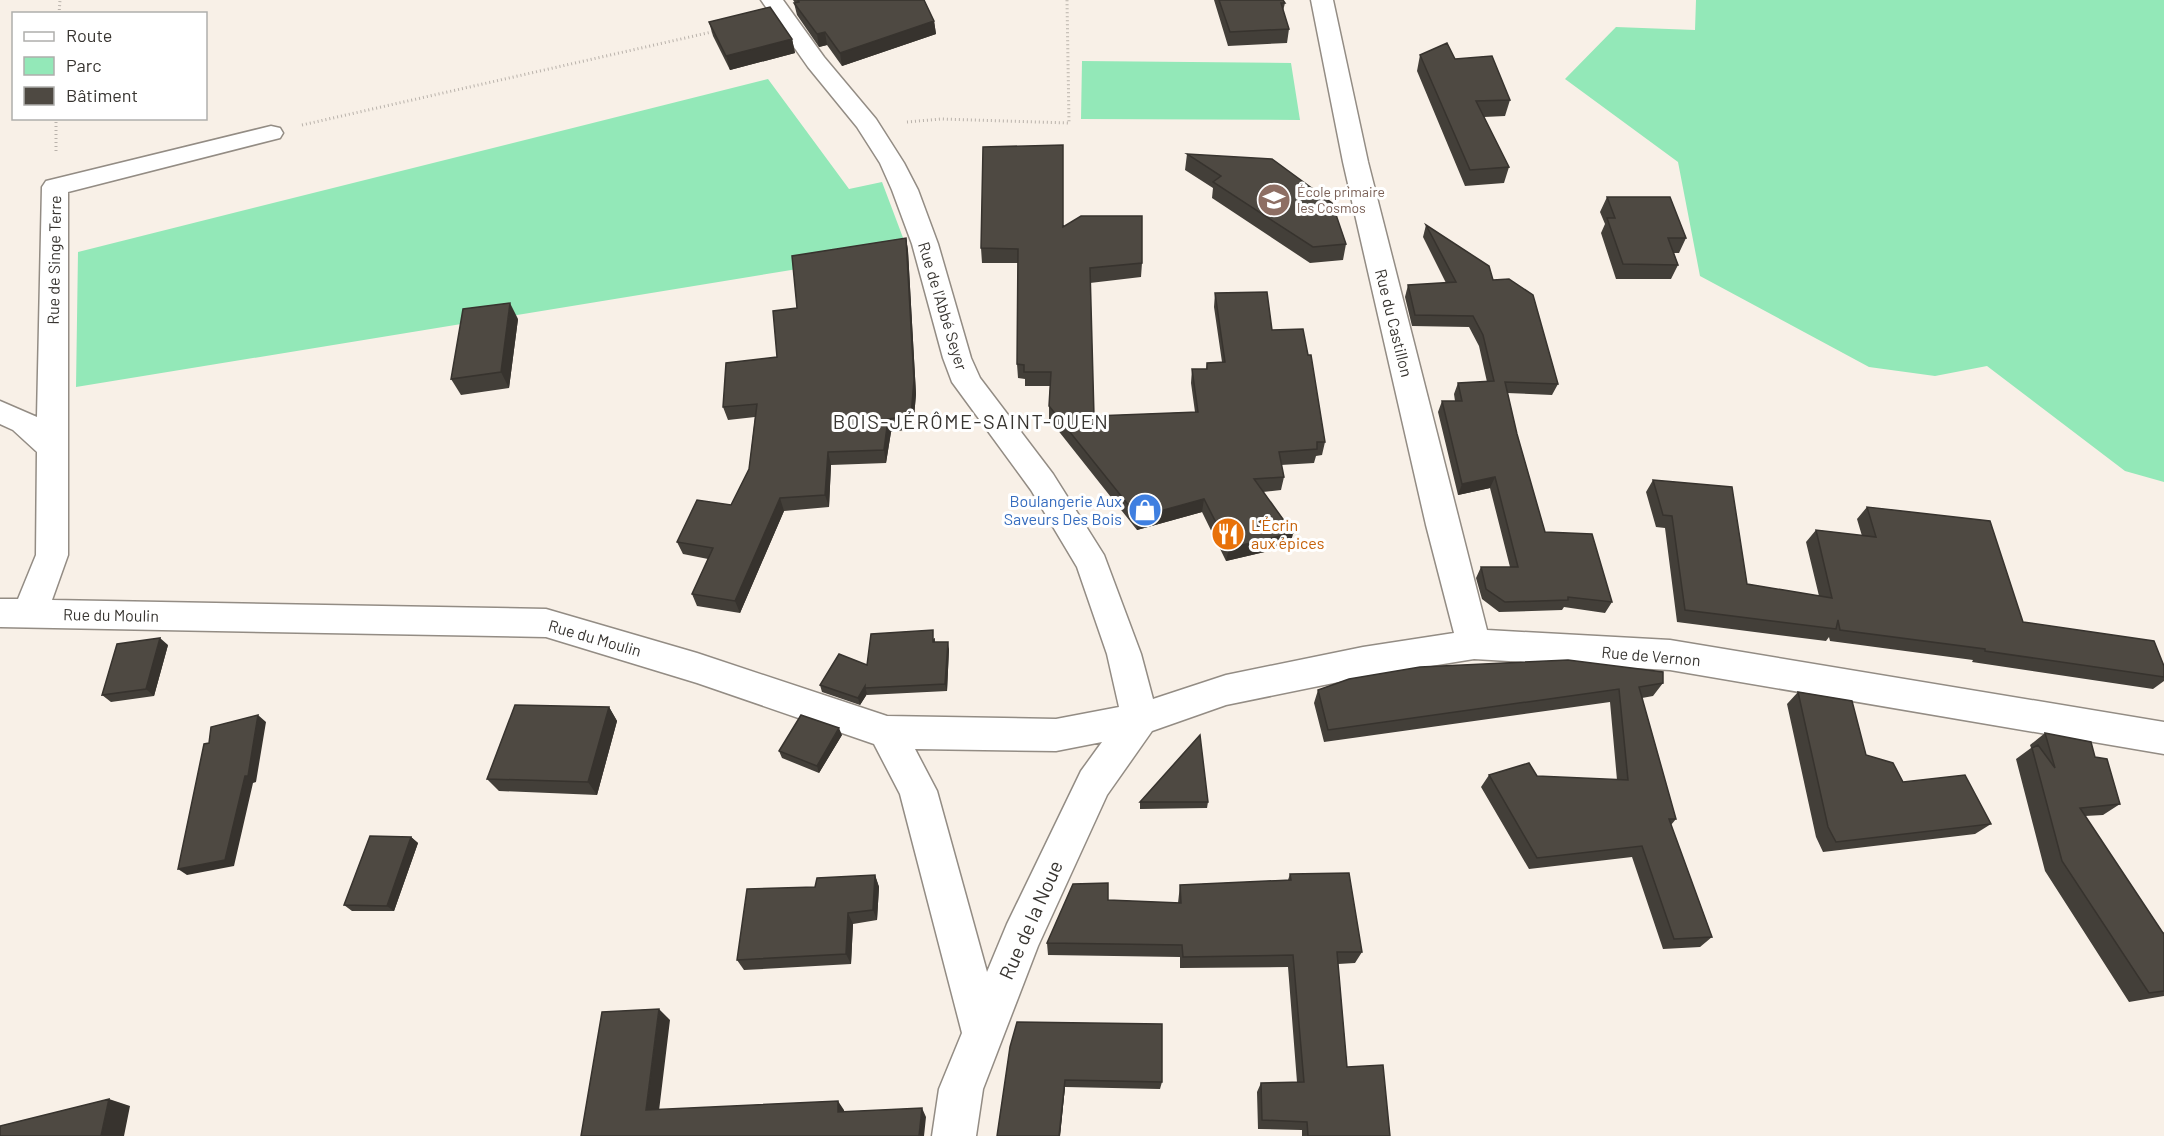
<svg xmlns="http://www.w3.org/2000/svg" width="2164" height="1136" font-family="Barlow,sans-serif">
  <rect width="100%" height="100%" fill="#f8f0e7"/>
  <path fill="#93e8b8" d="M1696 0H2164V482L2125 471 1987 366 1935 376 1869 367 1700 276 1678 162 1565 79 1616 27 1695 30Z
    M1082 61 1291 63 1300 120 1081 119Z
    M768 79 849 189 882 182 908 251 76 387 78 252Z"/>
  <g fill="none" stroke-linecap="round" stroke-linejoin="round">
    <defs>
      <path id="minor" d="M761 0H783L824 57 876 119 904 163 918 190 938 244 971 358 980 378 1053 474 1104 555 1141 654 1153 699 1226 675 1363 647 1454 633 1426 525 1343 162 1311 0H1333L1368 162 1487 630 1670 640 2164 722V754L1670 670 1474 659 1363 677 1226 705 1152 731 1107 795 1038 946 983 1089 976 1136H932L939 1089 962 1033 900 794 874 744 697 683 546 637 0 627V599H18L36 555 37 452 13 430 0 424V401L37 417 42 187 46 181 271 126 280 128 283 133 280 138 68 192V555L52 600 546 609 697 653 887 716 1056 719 1119 707 1107 654 1077 567 1031 490 952 382 943 358 912 244 892 190 880 163 857 127 808 67ZM1102 742 1081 771 1007 924 987 972 937 791 915 749 1056 751Z"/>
    </defs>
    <use href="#minor" stroke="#938c84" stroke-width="3"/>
    <path stroke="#b9b2ab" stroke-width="3" stroke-dasharray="1 3" stroke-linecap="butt" d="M59 14 60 0
      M56 118V154
      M907 122 941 119 1069 123 1067 0
      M302 125 716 31"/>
    <use href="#minor" fill="#fff" fill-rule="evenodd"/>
  </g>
  <path fill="#433f39" d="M793 0H924L934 21 936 34 842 66 827 45 819 47 797 15 794 3H795Z
    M1214 0H1283L1285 3 1283 11 1289 29 1287 43 1228 46Z
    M709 22 792 39 795 53 730 70 713 36Z
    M1420 55 1455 59 1510 100 1505 116 1484 117 1509 167 1504 183 1465 186 1417 71Z
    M1187 154 1346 244 1343 260 1310 263 1212 198 1213 188 1185 170Z
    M1607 197 1686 238 1679 253H1674L1678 265 1671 279H1616L1601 233 1605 224 1600 212Z
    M1426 225 1493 280 1558 384 1552 395 1507 393 1517 434 1545 532 1612 602 1605 613 1564 607 1562 610 1499 612 1482 599 1476 578 1481 567H1510L1490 488 1458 495 1438 412 1442 401H1455L1454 394 1458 383 1487 382 1479 346 1469 327 1412 326 1405 297 1408 285 1446 283 1423 237Z
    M1064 226 1142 263 1141 277 1090 283 1094 416 1195 412 1191 383 1192 369H1206L1207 363 1222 362 1214 307 1215 293 1272 330 1325 442 1322 455 1316 456 1314 463 1281 465 1284 477 1281 490 1263 492 1293 533 1290 546 1226 561 1202 512 1137 530 1049 419V406L1050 386H1025V379L1018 378 1017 364 1018 263H982L981 248Z
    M906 238 908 251 916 394 913 429 891 432 886 463 831 465 829 507 784 511 740 613 697 606 692 594 708 559 683 554 677 542 731 505 749 469 755 417 728 420 723 407 777 357 797 308Z
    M518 319 509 388 461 395 451 379Z
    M1653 480 1747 584 1819 596 1806 542 1816 530 1862 536 1857 519 1867 507 2023 622 2164 666V681L2153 689 1972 662 1973 660 1830 641 1829 637 1826 641 1677 622 1665 528 1656 527 1646 492Z
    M935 638V642L949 649 947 691 867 695V694L860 705 822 692 820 685 867 665Z
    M168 645 154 696 111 702 102 695Z
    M1663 683 1653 696 1642 698 1676 819 1671 825 1712 937 1700 947 1663 949 1632 857 1529 869 1481 787 1489 775 1617 780 1610 702 1324 742 1314 703 1318 690Z
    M1798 692 1866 755 1903 782 1991 824 1975 834 1823 852 1816 837 1787 704Z
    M609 707 617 721 597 795 499 791 487 779Z
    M2045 733 2095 757 2120 804 2103 815 2085 816 2163 933H2164V996L2129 1002 2045 871 2016 759 2031 748 2030 745Z
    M842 735 819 773 782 758 779 751Z
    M1140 802H1208L1207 808 1140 809Z
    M411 837 418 843 394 911H352L344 905Z
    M1290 874 1362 952 1355 963 1338 964 1347 1067 1390 1136H1302V1130L1258 1129 1257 1092 1261 1083 1297 1082 1288 967 1180 968V957L1048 955 1047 943 1108 900 1178 903 1180 885 1288 880Z
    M875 875 879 887 877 920 853 924 851 964 744 970 737 960 815 887Z
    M1010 1047 1162 1082 1160 1089 1065 1087 1060 1136H997Z"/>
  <path fill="#37332e" d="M934 21 936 34 842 66 840 53Z
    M825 32 827 45 819 47 817 34Z
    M792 39 795 53 730 70 726 56Z
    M906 238 908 251 916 394 913 429 911 416Z
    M510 303 518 319 509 388 501 372Z
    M888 419 891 432 886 463 884 450Z
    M828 452 831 465 829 507 825 495Z
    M1495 477 1490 488 1458 495 1462 484Z
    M780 498 784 511 740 613 735 601Z
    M1204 499 1202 512 1137 530 1138 517Z
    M1293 533 1290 546 1226 561 1229 548Z
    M160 638 168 645 154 696 146 689Z
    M948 642 949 649 947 691 945 684Z
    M865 686 867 694 860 705 858 698Z
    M609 707 617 721 597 795 588 782Z
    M258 715 266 722 256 782 253 783 234 866 187 875 178 869Z
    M839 728 842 735 819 773 817 766Z
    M411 837 418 843 394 911 387 906Z
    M875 875 879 887 877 920 873 910Z
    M848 913 853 924 851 964 846 954Z
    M659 1009 670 1020 658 1119 646 1110Z
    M1065 1080V1087L1060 1136H1059Z
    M109 1099 130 1106 124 1136H101Z
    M838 1101 844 1110 845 1121 838 1112Z
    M922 1108 926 1117 924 1136H919Z"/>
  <path fill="#4e4942" stroke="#37332e" stroke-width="1.5" d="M798 0H924L934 21 840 53 825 32 817 34 794 3 799 2Z
    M1219 0H1283L1285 3H1281L1289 29 1230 32Z
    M770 7 792 39 726 56 709 22Z
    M1447 43 1455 59 1492 56 1510 100 1476 101 1509 167 1470 170 1420 55Z
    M1063 145V227L1081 216H1142V263L1090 268 1094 416 1198 412 1192 369H1207V363L1225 362 1215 293 1267 292 1272 330 1303 329 1308 355H1311L1325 442H1317V449L1279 452 1284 477 1254 479 1293 533 1229 548 1204 499 1138 517 1049 406 1051 372H1024V365L1017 364 1018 249 981 248 983 147Z
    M1187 154 1272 159 1332 203 1346 244 1313 247 1213 182 1221 176Z
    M1607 197H1670L1686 238H1668L1678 265 1623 264 1607 218H1615Z
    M1426 225 1489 266 1493 280 1509 279 1533 295 1558 384 1505 382 1517 434 1545 532 1592 534 1612 602 1568 597V600L1505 602 1486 589 1481 567H1518L1495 477 1462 484 1442 401H1462L1458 383 1494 381 1483 335 1473 316 1415 315 1408 285 1456 282Z
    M906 238 914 380 911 416 888 419 884 450 828 452 825 495 780 498 735 601 692 594 713 548 677 542 697 500 731 505 749 469 757 404 723 407 726 363 777 357 773 311 797 308 792 256Z
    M510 303 501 372 451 379 463 309Z
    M1653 480 1732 487 1747 584 1832 598 1816 530 1876 537 1867 507 1990 521 2023 622 2154 641 2164 666V677L1985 651V649L1840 630 1838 620 1836 629 1685 610 1672 516 1663 515Z
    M933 630V642H948L945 684 865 688V686L858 698 820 685 839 654 867 665 871 634Z
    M160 638 146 689 102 695 117 644Z
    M1568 660 1663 672V683L1639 687 1676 819H1669L1712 937 1674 939 1642 846 1537 858 1489 775 1529 763 1537 776 1628 780 1619 689 1328 730 1318 690 1349 679 1420 667Z
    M1798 692 1852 701 1866 755 1893 763 1903 782 1965 775 1991 824 1836 842 1828 827Z
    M515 705 609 707 588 782 487 779Z
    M258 715 248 776H245L225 860 178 869 204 744 209 743 211 727Z
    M801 715 839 728 817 766 779 751Z
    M2045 733 2091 742 2095 757 2107 759 2120 804 2080 808 2163 933H2164V991L2149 993 2062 861 2032 748 2038 745 2055 768Z
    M1200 735 1208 802H1140Z
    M370 836 411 837 387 906 344 905Z
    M1349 873 1362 952H1337L1347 1067 1383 1065 1390 1136H1308L1307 1122 1262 1120 1261 1083 1304 1082 1293 955 1183 957 1182 945 1047 943 1073 884 1108 883V900L1181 903 1180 885 1291 880 1290 874Z
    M875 875 873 910 848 913 846 954 737 960 747 889 815 887 817 878Z
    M659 1009 646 1110 838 1101V1112L922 1108 919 1136H581L602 1012Z
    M1017 1022 1162 1024V1082L1065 1080 1059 1136H997L1010 1047Z
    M109 1099 101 1136H0V1126Z"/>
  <defs>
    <symbol id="school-disc" viewBox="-11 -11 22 22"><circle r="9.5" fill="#8d6e63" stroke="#fff"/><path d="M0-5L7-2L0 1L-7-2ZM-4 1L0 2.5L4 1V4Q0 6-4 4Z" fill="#fff"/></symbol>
    <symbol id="shop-disc" viewBox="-11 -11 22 22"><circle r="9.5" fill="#3f7fe0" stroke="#fff"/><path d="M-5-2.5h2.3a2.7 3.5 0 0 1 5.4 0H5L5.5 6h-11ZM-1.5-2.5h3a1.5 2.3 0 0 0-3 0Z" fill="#fff"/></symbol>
    <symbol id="restaurant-disc" viewBox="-11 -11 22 22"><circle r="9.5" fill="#e8710a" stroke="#fff"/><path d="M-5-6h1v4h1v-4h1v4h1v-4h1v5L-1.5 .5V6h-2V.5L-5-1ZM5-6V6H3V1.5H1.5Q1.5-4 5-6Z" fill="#fff"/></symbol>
  </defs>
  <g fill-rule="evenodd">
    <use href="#school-disc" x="1255" y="181" width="38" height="38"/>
    <use href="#shop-disc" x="1126" y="491" width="38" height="38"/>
    <use href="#restaurant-disc" x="1209" y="515" width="38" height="38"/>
  </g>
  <g text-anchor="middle" stroke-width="6" stroke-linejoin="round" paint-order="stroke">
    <g font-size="14" fill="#785e54" stroke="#fff" text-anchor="start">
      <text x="1297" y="197">École primaire<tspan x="1297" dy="16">les Cosmos</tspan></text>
    </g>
    <g font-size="16" fill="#373430" stroke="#fff">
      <text transform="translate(54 260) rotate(-89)" y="6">Rue de Singe Terre</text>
      <text transform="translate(943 306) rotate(73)" y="6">Rue de l'Abbé Seyer</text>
      <text transform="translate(1394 323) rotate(76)" y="6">Rue du Castillon</text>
      <text transform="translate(111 615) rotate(1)" y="6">Rue du Moulin</text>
      <text transform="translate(595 638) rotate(16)" y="6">Rue du Moulin</text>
      <text transform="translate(1651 656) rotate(5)" y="6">Rue de Vernon</text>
    </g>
    <g font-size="16" fill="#366cbe" stroke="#fff" text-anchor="end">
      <text x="1122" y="507">Boulangerie Aux<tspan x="1122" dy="18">Saveurs Des Bois</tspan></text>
    </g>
    <g font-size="16" fill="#c56008" stroke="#fff" text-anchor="start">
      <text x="1251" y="531">L'Écrin<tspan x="1251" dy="18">aux épices</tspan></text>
    </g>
    <g font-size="20" letter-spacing="1.5" fill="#373430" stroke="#fff">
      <text x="971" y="429">BOIS-JÉRÔME-SAINT-OUEN</text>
    </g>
    <g font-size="20" fill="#373430" stroke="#fff">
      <text transform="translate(1031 920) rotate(-66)" y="7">Rue de la Noue</text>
    </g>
  </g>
  <rect x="12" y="12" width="195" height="108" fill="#ffffff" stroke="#afaeac" stroke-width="1.5"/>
  <rect x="24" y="32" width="30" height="9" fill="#ffffff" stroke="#afaeac" stroke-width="1.5"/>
  <text x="66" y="42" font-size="18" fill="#373430">Route</text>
  <rect x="24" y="57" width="30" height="18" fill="#93e8b8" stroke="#afaeac" stroke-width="1.5"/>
  <text x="66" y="72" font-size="18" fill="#373430">Parc</text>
  <rect x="24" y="87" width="30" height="18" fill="#4e4942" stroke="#afaeac" stroke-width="1.5"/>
  <text x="66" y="102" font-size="18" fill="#373430">Bâtiment</text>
</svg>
